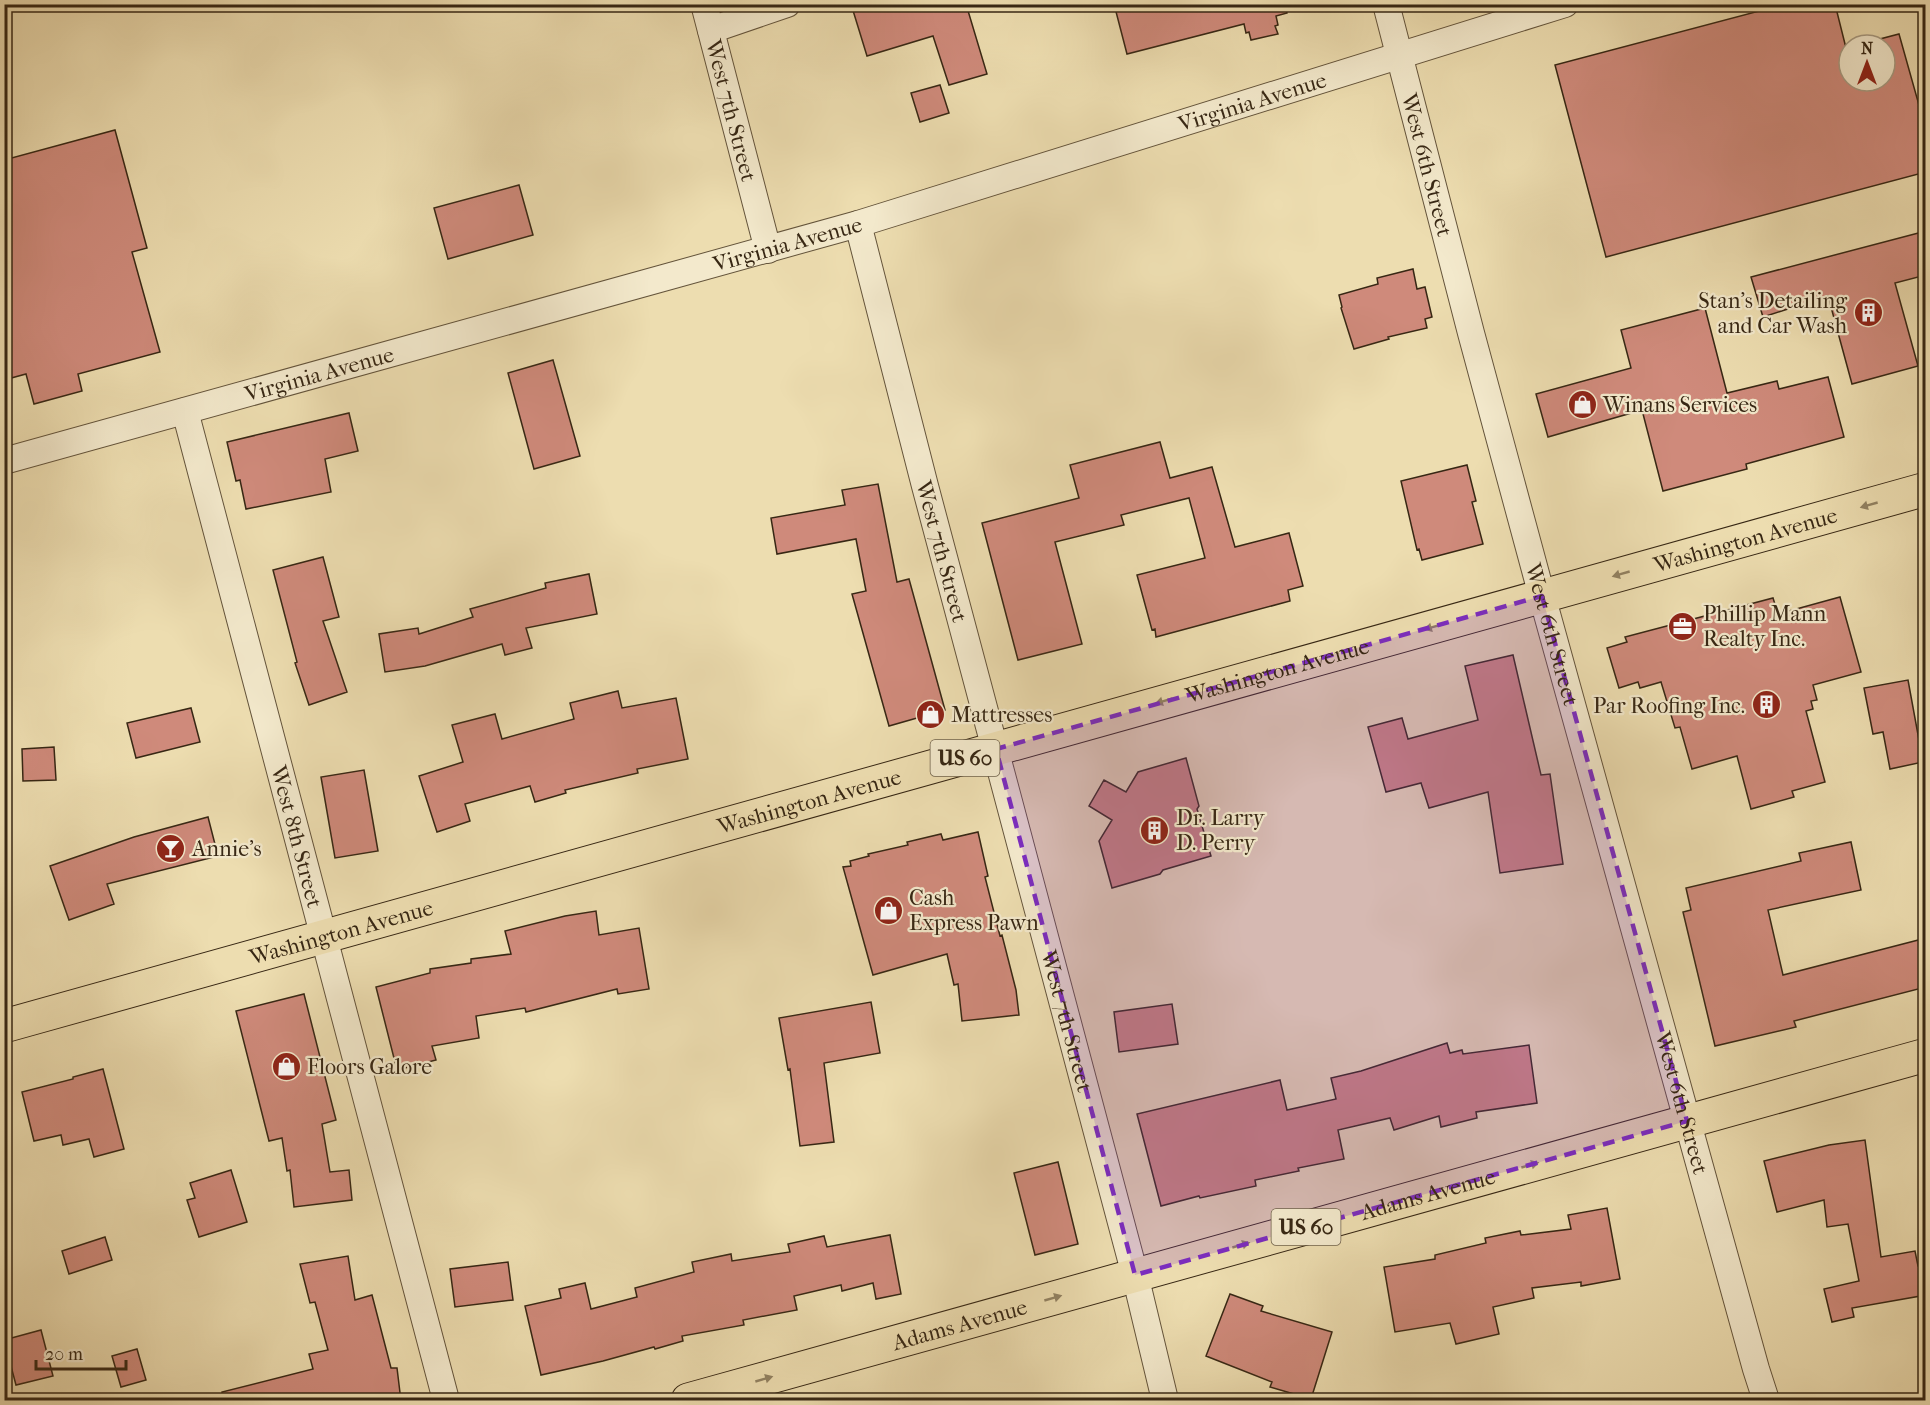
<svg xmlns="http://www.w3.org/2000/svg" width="1930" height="1405" font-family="'IM FELL French Canon',serif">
  <rect width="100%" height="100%" fill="#edddb0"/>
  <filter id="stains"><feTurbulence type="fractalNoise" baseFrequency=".00333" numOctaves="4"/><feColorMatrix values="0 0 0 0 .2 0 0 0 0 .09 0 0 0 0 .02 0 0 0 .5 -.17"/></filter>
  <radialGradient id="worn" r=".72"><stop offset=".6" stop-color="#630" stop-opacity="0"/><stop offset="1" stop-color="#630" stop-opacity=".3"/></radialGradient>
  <path fill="#cf8a7b" stroke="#372714" stroke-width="1.5" d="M851 4H966L987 74 949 85 933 36 867 56Z
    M1114 4H1285L1287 13 1276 16 1278 25 1275 26 1278 34 1251 40 1249 32 1246 33 1244 24 1127 54Z
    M1786 4H1835L1846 48 1849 47V81H1885V45H1857L1899 34 1926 130V172L1606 257 1555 65Z
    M940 85 949 113 920 122 911 93Z
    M115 130 147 248 132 252 160 352 78 374 82 391 34 404 26 374 4 380V160Z
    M519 185 533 235 448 259 434 208Z
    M1926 231V275L1895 283 1918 366 1852 384 1828 296 1763 317 1751 277Z
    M1413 269 1417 289 1425 287 1432 317 1425 319 1427 328 1388 337 1389 339 1354 349 1341 308 1342 307 1339 295 1378 284 1377 278Z
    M1705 308 1727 393 1777 381 1779 389 1828 377 1844 437 1746 464 1747 469 1663 491 1642 410 1548 437 1536 394 1631 368 1621 330Z
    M553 360 580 456 534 469 508 373Z
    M349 413 358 451 325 459 331 492 246 509 240 480 236 481 227 442Z
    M1160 442 1170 478 1212 467 1235 547 1289 533 1303 586 1288 590 1290 601 1156 637 1155 629 1152 630 1137 575 1205 558 1189 498 1121 515 1124 525 1055 542 1082 644 1018 660 982 523 1079 498 1070 465Z
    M1467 465 1476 501 1472 502 1483 544 1422 560 1419 549 1417 550 1401 481Z
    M878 484 897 582 909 579 945 710 889 726 852 594 866 591 856 539 777 554 771 518 845 505 842 490Z
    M323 557 339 617 323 621 347 692 309 705 295 663 297 662 273 570Z
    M589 574 597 614 526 628 532 648 505 655 502 644 425 666 385 672 379 634 418 628 419 634 473 617 470 609 546 588 545 583Z
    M1840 597 1861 672 1813 685 1817 700 1811 701 1813 709 1806 711 1825 782 1792 791 1794 797 1751 809 1737 756 1692 769 1680 727 1675 728 1661 682 1640 688 1638 682 1619 688 1607 648 1627 642 1625 637 1773 598 1778 614Z
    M1513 655 1541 775 1550 774 1563 864 1500 873 1488 792 1429 808 1421 783 1386 792 1368 727 1402 718 1408 739 1478 720 1465 666Z
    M1908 680 1923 762 1890 769 1883 732 1873 734 1864 688Z
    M618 691 622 708 676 698 688 759 637 769 638 773 565 790 566 793 535 802 530 786 465 804 470 821 437 832 419 776 463 762 452 725 495 714 502 739 574 719 570 703Z
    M191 708 200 742 136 758 127 723Z
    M54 747 56 780 23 781 22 749Z
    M1186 758 1199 806 1197 809 1211 856 1163 870 1160 874 1112 888 1099 841 1112 820 1089 806 1104 780 1126 792 1138 772Z
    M364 770 378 851 335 858 321 777Z
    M208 817 218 856 107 884 114 904 69 920 50 866 134 837Z
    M978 832 988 876 985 877 1000 936 1002 935 1016 990 1019 1015 962 1021 958 984 954 985 947 954 873 975 843 867 851 866 850 861 869 856 868 854 908 845 907 842 941 834 943 840Z
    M1851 842 1861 890 1768 910 1783 975 1926 938V987L1794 1021 1796 1027 1715 1046 1683 912 1691 910 1686 888 1801 861 1799 853Z
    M596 911 599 935 639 928 649 989 618 994 617 989 526 1012 525 1008 476 1016 479 1038 432 1046 436 1060 397 1070 376 987 430 973V969L471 963V959L511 954 505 931 565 916Z
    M304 994 336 1120 322 1124 330 1172 349 1170 352 1200 294 1207 290 1170 287 1171 282 1138 269 1141 236 1011Z
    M871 1002 880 1053 824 1063 834 1142 800 1146 790 1069 788 1070 779 1018Z
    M1172 1004 1178 1044 1119 1052 1114 1012Z
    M1447 1043 1450 1053 1462 1050 1463 1054 1529 1045 1537 1103 1476 1112 1477 1118 1441 1127 1439 1116 1394 1130 1390 1118 1338 1130 1344 1159 1298 1168 1299 1171 1255 1180 1256 1186 1200 1198 1199 1196 1161 1206 1137 1114 1280 1080 1287 1110 1336 1099 1331 1078 1361 1071Z
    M103 1069 124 1149 94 1157 89 1139 63 1145 61 1135 34 1141 22 1092 73 1079V1077Z
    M1865 1140 1881 1257 1915 1251 1918 1266 1926 1265V1295L1852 1308 1854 1317 1832 1322 1824 1289 1859 1281 1848 1224 1827 1227 1824 1200 1777 1212 1764 1161 1829 1145Z
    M1058 1162 1078 1244 1035 1255 1014 1173Z
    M231 1170 247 1222 199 1237 187 1200 195 1198 190 1183Z
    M1607 1208 1620 1279 1581 1286V1282L1532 1288 1534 1298 1493 1307 1499 1334 1456 1344 1450 1323 1395 1332 1384 1267 1435 1259V1255L1486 1243 1485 1238 1520 1231 1521 1235 1571 1229 1568 1215Z
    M890 1235 901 1294 876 1299 873 1283 842 1291 841 1285 794 1296 797 1310 743 1320 744 1325 682 1336 683 1341 655 1349 654 1347 603 1361 541 1375 525 1306 561 1298 559 1289 585 1283 591 1309 637 1297 635 1288 694 1272 692 1262 731 1254 732 1261 790 1252 788 1244 824 1236 827 1247Z
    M105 1237 112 1260 69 1274 62 1251Z
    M348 1256 355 1300 372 1295 391 1368H397L401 1401H223L222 1392 313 1369 309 1354 328 1350 315 1302 310 1303 300 1264Z
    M508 1262 513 1300 455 1307 450 1269Z
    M1230 1294 1263 1306 1261 1311 1332 1332 1311 1399 1270 1387 1272 1382 1206 1356Z
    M41 1330 53 1376 16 1385 4 1340Z
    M137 1349 146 1380 121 1387 112 1356Z"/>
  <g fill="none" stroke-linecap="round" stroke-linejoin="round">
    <defs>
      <g id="street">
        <path id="s1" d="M704 4 768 250"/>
        <path id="s2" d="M1386 4 1471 333 1542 596 1756 1369 1766 1400"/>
        <path d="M711 30 787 4"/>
        <path id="s3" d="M858 224 925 486 1135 1275 1165 1400"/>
        <path id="s4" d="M185 411 446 1400"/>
        <path id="s5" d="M4 461 858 224 1565 4"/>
      </g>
      <g id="primary">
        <path id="s6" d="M4 1026 1926 489"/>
        <path id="s7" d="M688 1400 1926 1055"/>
      </g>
    </defs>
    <use href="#street" stroke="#64543b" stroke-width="28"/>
    <use href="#primary" stroke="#372714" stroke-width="35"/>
    <use href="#street" stroke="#f3e9cc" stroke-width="26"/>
    <use href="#primary" stroke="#edddb0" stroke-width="33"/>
  </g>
  <defs><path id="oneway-solid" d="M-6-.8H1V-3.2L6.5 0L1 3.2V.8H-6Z" transform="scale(1.5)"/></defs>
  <g fill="#928262">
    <use href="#oneway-solid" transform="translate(1869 505) rotate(164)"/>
    <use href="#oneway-solid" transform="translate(1621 574) rotate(164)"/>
    <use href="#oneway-solid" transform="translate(1433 627) rotate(164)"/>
    <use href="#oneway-solid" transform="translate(1164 701) rotate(164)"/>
    <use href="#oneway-solid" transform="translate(1530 1165) rotate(-16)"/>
    <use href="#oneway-solid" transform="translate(1241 1245) rotate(-16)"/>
    <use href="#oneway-solid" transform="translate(1053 1298) rotate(-16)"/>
    <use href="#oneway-solid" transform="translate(764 1379) rotate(-16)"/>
  </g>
  <path fill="#7b2cbf" fill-opacity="0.2" stroke="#7b2cbf" stroke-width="4.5" stroke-dasharray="12 8" stroke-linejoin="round" d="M1542 596 1687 1121 1135 1275 996 749Z"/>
  <defs>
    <symbol id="building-disc" viewBox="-11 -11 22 22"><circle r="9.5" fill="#8f2418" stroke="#f3e9cc"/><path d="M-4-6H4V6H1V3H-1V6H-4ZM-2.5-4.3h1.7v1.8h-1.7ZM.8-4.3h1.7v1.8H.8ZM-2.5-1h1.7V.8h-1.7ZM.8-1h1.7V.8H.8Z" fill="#fff"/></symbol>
    <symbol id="shop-disc" viewBox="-11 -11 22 22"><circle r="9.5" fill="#8f2418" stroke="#f3e9cc"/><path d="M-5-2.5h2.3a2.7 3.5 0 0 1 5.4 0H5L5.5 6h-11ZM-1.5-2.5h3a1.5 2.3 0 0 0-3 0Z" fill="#fff"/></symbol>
    <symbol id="office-disc" viewBox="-11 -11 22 22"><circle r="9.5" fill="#8f2418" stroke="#f3e9cc"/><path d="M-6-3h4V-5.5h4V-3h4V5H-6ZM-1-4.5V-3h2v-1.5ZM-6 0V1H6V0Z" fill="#fff"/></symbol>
    <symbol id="bar-disc" viewBox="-11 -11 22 22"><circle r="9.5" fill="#8f2418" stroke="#f3e9cc"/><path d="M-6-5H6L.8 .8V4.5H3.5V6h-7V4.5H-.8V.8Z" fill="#fff"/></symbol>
  </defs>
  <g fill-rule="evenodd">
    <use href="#building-disc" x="1852" y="296" width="33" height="33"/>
    <use href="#shop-disc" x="1566" y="388" width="33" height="33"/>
    <use href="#office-disc" x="1666" y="610" width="33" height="33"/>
    <use href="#building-disc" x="1750" y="688" width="33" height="33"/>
    <use href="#shop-disc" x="914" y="698" width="33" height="33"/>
    <use href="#building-disc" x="1138" y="814" width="33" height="33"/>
    <use href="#bar-disc" x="154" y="832" width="33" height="33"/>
    <use href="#shop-disc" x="872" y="894" width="33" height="33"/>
    <use href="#shop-disc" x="270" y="1050" width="33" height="33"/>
  </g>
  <g text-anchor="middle" stroke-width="4.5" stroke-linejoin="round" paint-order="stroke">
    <g fill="#f3e9cc" stroke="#6f614b" stroke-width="1.5">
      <rect x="930.5" y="740" width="69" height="36" rx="4.5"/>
      <rect x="1271.5" y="1209" width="69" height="36" rx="4.5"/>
    </g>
    <g font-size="21" font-weight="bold" fill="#372714">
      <text x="965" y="765">US 60</text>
      <text x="1306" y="1234">US 60</text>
    </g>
    <g font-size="22" fill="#372714" stroke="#f3e9cc">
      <text dy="8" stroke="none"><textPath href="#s5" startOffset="1299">Virginia Avenue</textPath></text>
      <text dy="8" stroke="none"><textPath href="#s1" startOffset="110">West 7th Street</textPath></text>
      <text dy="8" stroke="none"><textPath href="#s2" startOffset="166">West 6th Street</textPath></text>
      <text dy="8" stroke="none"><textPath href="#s5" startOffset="813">Virginia Avenue</textPath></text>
      <text dy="8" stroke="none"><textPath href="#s5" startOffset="327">Virginia Avenue</textPath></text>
      <text dy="8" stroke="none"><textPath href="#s6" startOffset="1808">Washington Avenue</textPath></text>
      <text dy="8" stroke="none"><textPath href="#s3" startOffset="338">West 7th Street</textPath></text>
      <text dy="8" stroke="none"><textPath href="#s2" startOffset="652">West 6th Street</textPath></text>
      <text dy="8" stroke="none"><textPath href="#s6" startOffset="1322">Washington Avenue</textPath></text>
      <text dy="8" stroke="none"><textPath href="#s6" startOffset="836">Washington Avenue</textPath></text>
      <text dy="8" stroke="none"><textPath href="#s4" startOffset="440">West 8th Street</textPath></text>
      <text dy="8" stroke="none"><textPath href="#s6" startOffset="350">Washington Avenue</textPath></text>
      <text dy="8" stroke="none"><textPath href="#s3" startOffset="824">West 7th Street</textPath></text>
      <text dy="8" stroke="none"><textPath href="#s2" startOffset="1138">West 6th Street</textPath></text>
      <text dy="8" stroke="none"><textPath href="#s7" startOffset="768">Adams Avenue</textPath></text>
      <text dy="8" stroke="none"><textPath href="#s7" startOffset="282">Adams Avenue</textPath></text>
    </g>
    <g font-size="22" fill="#372714" stroke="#f3e9cc" text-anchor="start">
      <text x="1847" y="308" text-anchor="end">Stan's Detailing<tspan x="1847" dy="25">and Car Wash</tspan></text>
      <text x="1603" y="412">Winans Services</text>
      <text x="1703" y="621">Phillip Mann<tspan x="1703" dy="25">Realty Inc.</tspan></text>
      <text x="1745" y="713" text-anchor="end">Par Roofing Inc.</text>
      <text x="951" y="722">Mattresses</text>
      <text x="1176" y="825">Dr. Larry<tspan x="1176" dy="25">D. Perry</tspan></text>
      <text x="192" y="856">Annie's</text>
      <text x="909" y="905">Cash<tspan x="909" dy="25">Express Pawn</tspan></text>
      <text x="307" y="1074">Floors Galore</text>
    </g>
  </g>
  <rect width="1930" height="1405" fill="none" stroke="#edddb0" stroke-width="24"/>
  <rect x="6" y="6" width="1918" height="1393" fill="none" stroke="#372714" stroke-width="3"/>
  <rect x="12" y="12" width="1906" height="1381" fill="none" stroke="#372714" stroke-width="1.5"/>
  <g transform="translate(1867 63)"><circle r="28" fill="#f3e9cc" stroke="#a89b82" stroke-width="1.5"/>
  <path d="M0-4.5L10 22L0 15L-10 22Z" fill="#8f2418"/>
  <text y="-9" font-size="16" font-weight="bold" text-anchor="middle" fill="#372714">N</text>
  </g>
  <path d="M36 1360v9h90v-9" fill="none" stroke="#372714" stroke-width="3"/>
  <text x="45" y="1360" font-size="18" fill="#372714" stroke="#f3e9cc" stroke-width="4.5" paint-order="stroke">20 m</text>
  <rect width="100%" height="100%" filter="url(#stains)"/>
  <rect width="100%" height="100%" fill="url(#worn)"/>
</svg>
